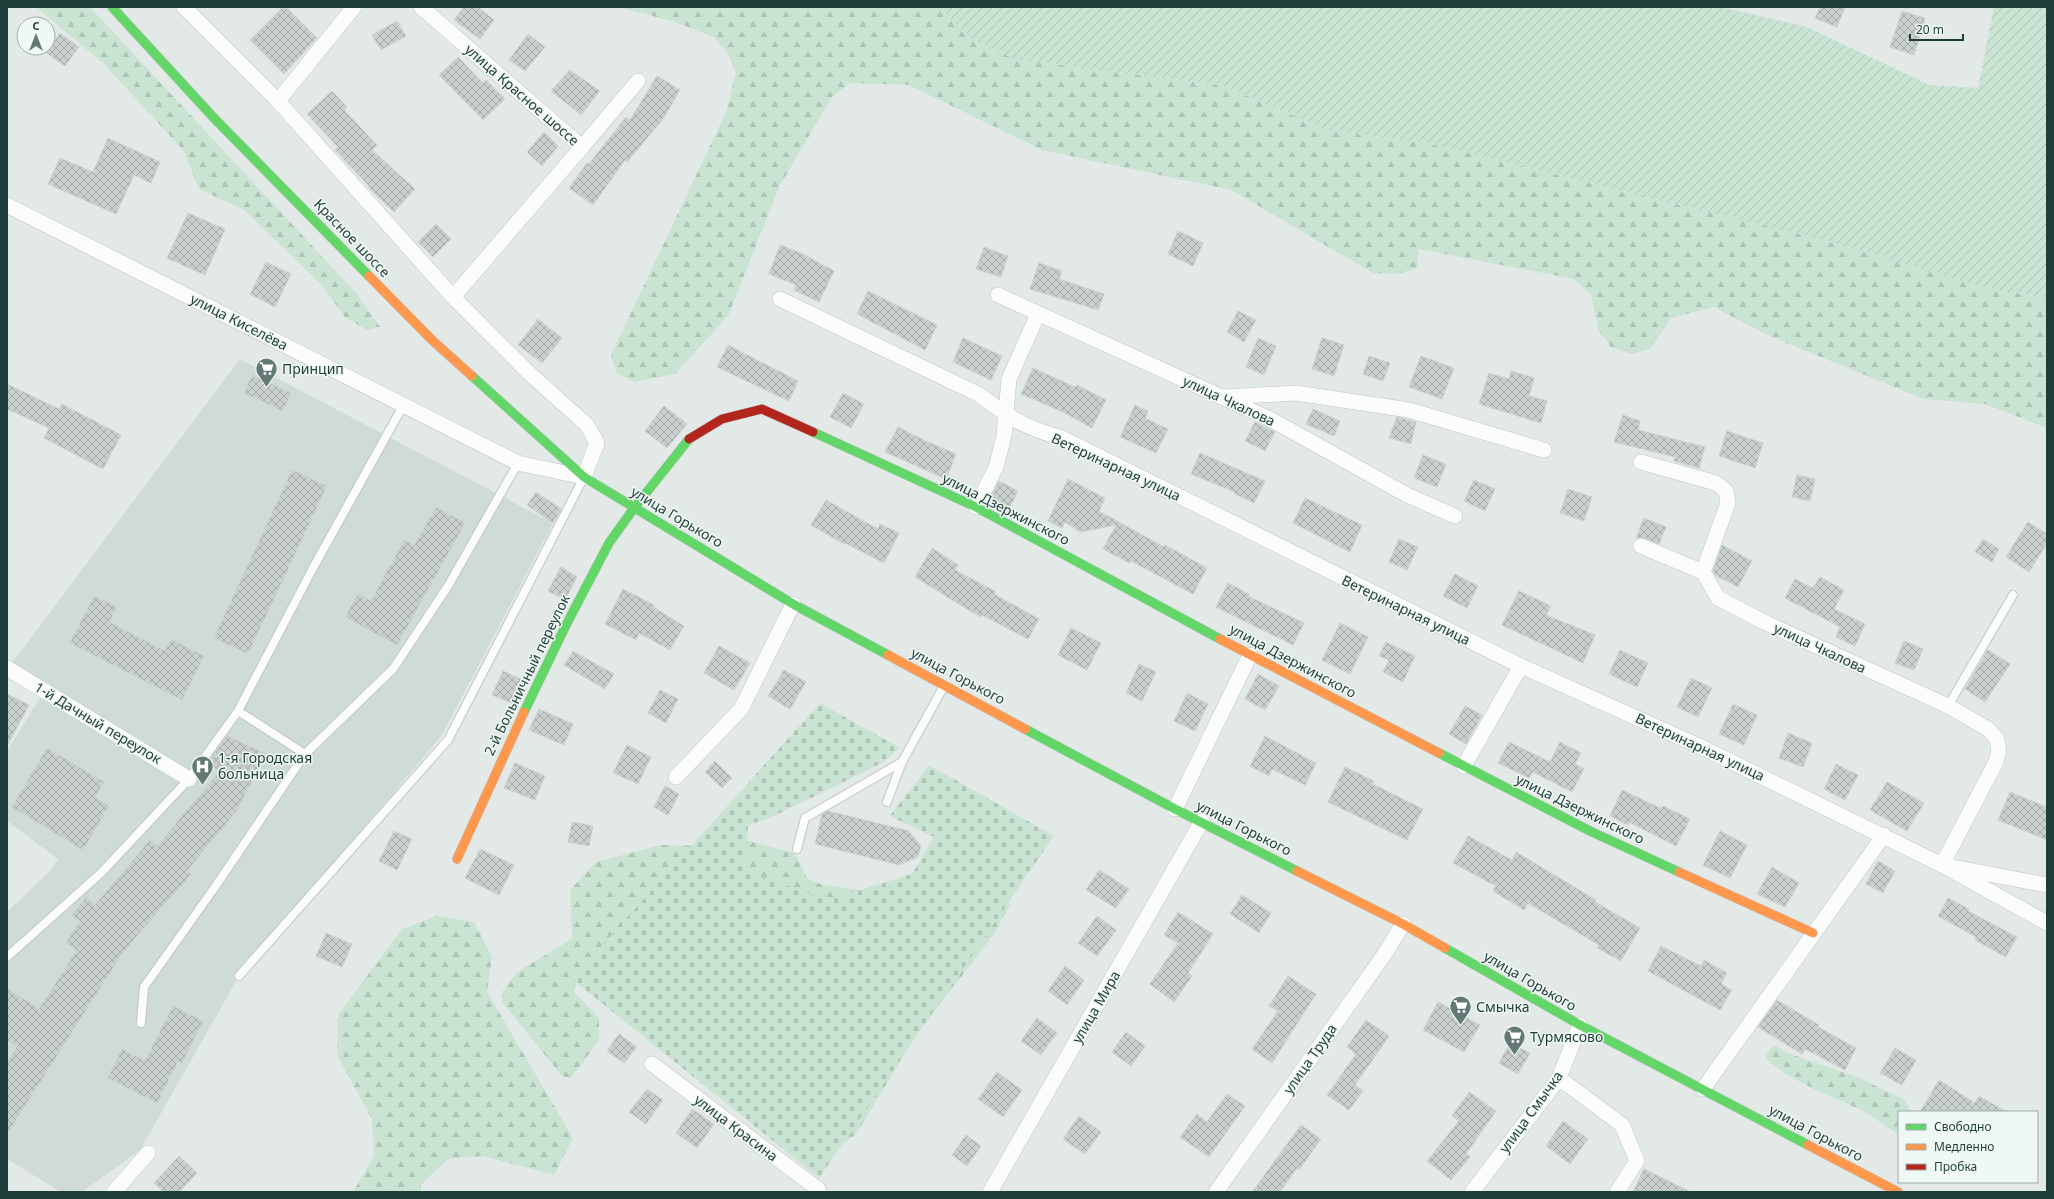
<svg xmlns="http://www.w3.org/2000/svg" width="2054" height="1199" font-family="'Noto Sans',sans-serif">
  <defs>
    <pattern id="forest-firs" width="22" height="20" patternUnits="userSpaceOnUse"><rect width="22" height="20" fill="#cae4d4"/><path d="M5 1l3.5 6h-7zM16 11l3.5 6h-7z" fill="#adc4b7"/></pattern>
    <pattern id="cemetery-stones" width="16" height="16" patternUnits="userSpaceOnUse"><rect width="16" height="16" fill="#cae4d4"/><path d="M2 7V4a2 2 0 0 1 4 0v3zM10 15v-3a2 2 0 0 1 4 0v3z" fill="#adc4b7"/></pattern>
    <pattern id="garden-furrows" width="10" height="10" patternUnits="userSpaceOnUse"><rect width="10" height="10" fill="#cae4d4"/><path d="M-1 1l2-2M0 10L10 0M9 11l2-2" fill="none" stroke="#adc4b7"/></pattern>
    <pattern id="building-cross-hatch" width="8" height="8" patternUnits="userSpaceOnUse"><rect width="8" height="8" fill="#c9d0ce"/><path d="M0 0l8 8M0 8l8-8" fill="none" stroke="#a3aaa8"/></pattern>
  </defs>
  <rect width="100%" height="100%" fill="#e2e9e6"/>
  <path fill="#cfdbd6" d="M240 359 553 523 442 735 239 976 140 1150 82 1192H61L7 1159V912L51 870 58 859 7 821V751L43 693 7 670Z"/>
  <path fill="url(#forest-firs)" d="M36 7H90L356 293 380 327 367 330 345 317 321 284 244 210 199 189 184 151 103 63Z
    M619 7H938L973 40 1015 59 1224 86 1327 130 1430 144 1812 237 1991 289 2047 298V428L1985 404 1924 399 1767 335 1714 307 1671 318 1650 349 1631 354 1611 347 1599 331 1591 295 1574 279 1419 249 1417 268 1399 274 1373 273 1231 190 1042 150 909 85 850 83 832 97 780 185 728 316 675 374 635 382 617 374 611 355 726 112 736 72 727 52 713 37 675 22Z
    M741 839 795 853 807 878 820 884 859 890 866 909 962 882 1010 904 994 934 915 1037 856 1134 829 1154 576 981 574 992 599 1018V1040L571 1078 562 1076 502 1002V992L517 972 572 939 570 890 596 862 661 845 705 846Z
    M437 916 474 922 492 957 487 992 573 1138 554 1175 483 1156 448 1159 421 1184V1192H353L374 1156 372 1119 337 1055 338 1015 402 929Z
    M1775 1045 1785 1052 1857 1077 1905 1100 1911 1112H1899V1135C1887 1128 1876 1118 1863 1111 1838 1099 1781 1078 1765 1056Z"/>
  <path fill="url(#cemetery-stones)" d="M820 703 900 748 882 763 768 819 748 825 744 871 828 900 912 874 934 837 890 816 929 765 1054 836 819 1178 572 979Z"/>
  <path fill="url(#garden-furrows)" d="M938 7H1722L1807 27 1929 85 1978 88 1994 7H2047V298L1991 289 1812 237 1430 144 1327 130 1224 86 1015 59 973 40Z"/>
  <path fill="url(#building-cross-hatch)" stroke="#cbd2cf" d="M283 7H286L317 38 284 74 250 40Z
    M464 7H478L494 20 480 39 454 20Z
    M1820 7H1845L1837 27 1815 18Z
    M1902 11 1925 18 1914 55 1890 47Z
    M397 21 406 36 381 50 372 35Z
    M60 33 79 47 65 66 46 53Z
    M528 34 545 47 525 71 509 60Z
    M458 57 483 83 486 80 505 99 483 120 439 75Z
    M570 70 600 91 581 115 551 91Z
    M657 76 680 90 663 119 627 162 625 160 593 205 569 188 587 163 589 164 626 117 630 120Z
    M332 91 347 107 344 110 377 145 372 150 415 189 394 212 369 188 370 187 335 150 338 147 307 114Z
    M544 132 558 146 542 166 527 152Z
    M108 138 160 162 151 183 134 175 116 214 48 184 60 158 93 172Z
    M188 213 225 229 205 275 167 258Z
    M436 224 451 239 433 257 418 242Z
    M1178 231 1203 243 1193 266 1168 254Z
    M780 245 801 253 834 271 819 302 794 290 796 285 769 274Z
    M984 247 1008 256 1001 277 976 269Z
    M266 262 291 274 275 307 250 294Z
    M1039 263 1062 271 1059 279 1104 294 1098 310 1030 289Z
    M868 291 937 325 925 350 857 314Z
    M1238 311 1256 320 1244 342 1227 332Z
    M538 319 562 338 542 363 518 345Z
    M963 338 1002 356 991 380 953 362Z
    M1258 338 1276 346 1264 375 1246 367Z
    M1322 338 1344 345 1334 376 1312 369Z
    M728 345 798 381 789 401 717 367Z
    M1369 356 1390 363 1383 381 1363 374Z
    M1421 356 1454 368 1442 399 1409 387Z
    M1033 368 1075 387 1077 385 1106 400 1092 428 1063 412 1021 394Z
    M1511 371 1534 378 1529 396 1547 401 1541 423 1479 404 1489 373 1509 379Z
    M252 375 291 393 283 411 244 393Z
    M7 384 59 409 62 404 121 435 103 469 44 438 49 428 7 409Z
    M843 393 864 404 851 428 830 417Z
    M1135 405 1148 411 1145 418 1168 429 1156 453 1120 437Z
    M664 406 687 424 667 448 645 431Z
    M1313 409 1340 421 1334 436 1306 424Z
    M1623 415 1640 421 1638 430 1705 447 1699 468 1674 461 1675 457 1614 442Z
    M1397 417 1416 422 1411 444 1389 438Z
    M1255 422 1275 432 1265 451 1245 441Z
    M898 427 928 442 956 454 946 479 885 452Z
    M1727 431 1763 443 1755 468 1719 456Z
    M1200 453 1265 481 1254 503 1235 494V492L1191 474Z
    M1423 455 1446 464 1437 487 1414 478Z
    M292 470 327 486 248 654 214 638Z
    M1797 475 1815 479 1810 501 1792 497Z
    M1068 479 1105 498 1099 511 1164 547 1165 545 1207 568 1193 594 1131 561 1129 563 1103 549 1116 525 1080 532 1065 522 1062 528 1048 521Z
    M1474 480 1495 489 1485 511 1464 501Z
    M999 481 1018 491 1008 511 989 501Z
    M1568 489 1592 497 1584 521 1560 513Z
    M536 492 561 509 553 523 527 505Z
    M1305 498 1362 525 1350 552 1293 523Z
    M826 500 878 529 880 524 899 533 884 563 845 543 844 544 811 525Z
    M436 507 465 523 397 645 345 617 358 594 371 601 404 540 414 546Z
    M1644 518 1666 527 1659 544 1644 538H1636Z
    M2028 522 2047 534V543L2029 572 2006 557Z
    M1399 539 1418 547 1407 570 1389 562Z
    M1983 539 1999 549 1992 562 1975 552Z
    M1722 545 1752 561 1738 587 1715 575 1713 571Z
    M932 548 958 565 955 570 995 591 994 594 1039 619 1028 639 982 615 981 617 962 606 915 577Z
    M561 567 577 577 565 600 548 591Z
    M1455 574 1478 586 1467 608 1443 596Z
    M1820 577 1844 590 1834 609 1865 624 1855 646 1836 637 1840 627 1785 598 1795 579 1813 588Z
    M1228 583 1249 594 1248 596 1304 623 1293 645 1216 607Z
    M623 589 654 605 653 607 684 626 670 650 639 633 636 640 605 624Z
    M1519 591 1551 606 1546 615 1595 635 1583 663 1502 625Z
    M94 596 117 607 109 622 165 651 171 639 204 656 182 700 70 643Z
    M1340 623 1368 637 1350 674 1322 660Z
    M1071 628 1101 643 1087 670 1058 655Z
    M1904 641 1923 649 1914 670 1895 663Z
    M1386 642 1415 656 1403 682 1383 672 1389 660 1379 656Z
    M719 646 750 663 734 690 704 673Z
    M1620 650 1648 663 1637 687 1609 674Z
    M1988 650 2010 664 1985 702 1965 689Z
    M573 651 614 674 605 689 564 665Z
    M1139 664 1156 672 1142 701 1126 693Z
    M784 670 806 682 790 709 768 696Z
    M503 671 523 680 512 703 492 695Z
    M1258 674 1279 686 1265 710 1245 699Z
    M1691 678 1712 688 1698 717 1677 707Z
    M660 690 678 699 666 723 648 713Z
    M1187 693 1208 704 1195 731 1174 721Z
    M7 694 29 705 7 746Z
    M1733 704 1757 715 1744 745 1719 734Z
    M1465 706 1482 715 1466 744 1449 734Z
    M539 709 573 724 564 745 529 730Z
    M1788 733 1812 743 1803 767 1779 758Z
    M227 736 267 754 237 810 187 871 191 874 123 952 7 1134V1062L17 1047 7 1040V988L39 1009 77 950 66 943 80 921 72 915 86 897 95 905 150 840 157 846 220 771 207 764Z
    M1265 736 1316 763 1305 785 1272 769 1269 776 1250 766Z
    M1509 742 1550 762 1560 742 1581 753 1575 764 1584 769 1572 792 1533 772 1529 778 1498 763Z
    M627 745 651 757 638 784 613 773Z
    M47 748 104 782 95 797 109 806 83 850 12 807Z
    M715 761 732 778 722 788 705 772Z
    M515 763 545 776 535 800 504 788Z
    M1836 764 1858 775 1845 800 1824 789Z
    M1345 767 1374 781 1373 784 1423 809 1407 840 1328 802Z
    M1887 782 1924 803 1907 831 1870 810Z
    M665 786 679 794 668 815 654 807Z
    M1622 790 1662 809 1663 806 1690 819 1676 846 1629 822 1628 825 1610 816Z
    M2010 792 2047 807V840L1998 820Z
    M828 811 909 831 921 846 918 857 899 865 815 844 822 814Z
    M572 822 593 826 589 846 568 842Z
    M394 831 412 839 397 870 379 861Z
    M1720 831 1747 845 1730 878 1703 865Z
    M1468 836 1512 860 1516 852 1596 900 1595 902 1640 928 1621 961 1597 948 1599 945 1528 903 1524 910 1493 891 1496 886 1453 863Z
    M480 849 514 865 499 895 465 878Z
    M1878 861 1895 871 1883 893 1866 884Z
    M1772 867 1799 883 1785 907 1757 894Z
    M1099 870 1129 889 1116 908 1086 890Z
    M1242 895 1271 913 1259 933 1230 914Z
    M1948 898 1969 909 1968 911 2017 937 2006 957 1975 940 1976 937 1938 916Z
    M1178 912 1213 934 1188 973 1192 976 1174 1002 1150 984 1178 943 1164 935Z
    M1097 916 1116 930 1097 956 1078 943Z
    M326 933 352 944 342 967 316 956Z
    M1661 946 1701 966 1704 960 1727 973 1721 984 1732 990 1720 1010 1648 971Z
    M1065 966 1084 980 1067 1005 1048 991Z
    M1288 976 1316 994 1272 1063 1252 1049 1278 1011 1269 1006Z
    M1777 1000 1819 1025 1818 1027 1856 1048 1845 1070 1805 1049 1802 1054 1758 1027Z
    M1438 1002 1480 1025 1464 1052 1423 1030Z
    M173 1006 203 1021 182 1063 178 1061 157 1103 108 1078 122 1049 145 1061Z
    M1037 1018 1057 1033 1041 1055 1021 1041Z
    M1366 1020 1389 1036 1355 1085 1363 1091 1349 1110 1327 1095 1356 1054 1347 1047Z
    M1126 1032 1145 1046 1131 1066 1112 1052Z
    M619 1034 637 1047 624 1063 607 1051Z
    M1510 1043 1530 1053 1518 1074 1499 1063Z
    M1895 1048 1916 1060 1902 1085 1880 1073Z
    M997 1072 1022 1090 1003 1117 978 1099Z
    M1939 1080 1975 1103 1979 1096 2007 1112H1920Z
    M647 1089 663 1100 646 1124 629 1112Z
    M1469 1092 1496 1111 1466 1154 1470 1157 1451 1180 1427 1161 1459 1121 1452 1116Z
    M1227 1094 1245 1106 1209 1157 1180 1137 1197 1114 1207 1122Z
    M692 1109 714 1124 697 1148 676 1133Z
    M1079 1116 1101 1132 1085 1154 1063 1139Z
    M1563 1121 1588 1139 1570 1164 1546 1146Z
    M1301 1125 1321 1139 1299 1170 1297 1168 1280 1192H1252Z
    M966 1135 981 1146 967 1166 952 1155Z
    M179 1156 197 1173 179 1192H163L154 1183Z
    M1644 1169 1691 1192H1633Z"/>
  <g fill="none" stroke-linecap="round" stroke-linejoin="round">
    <defs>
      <path id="lane" d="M1948 706 2013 595
        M238 711 305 754
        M902 762 944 686
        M797 849 805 818 902 762 887 802
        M7 957 102 872 189 779 238 711 313 568 404 404
        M239 976 448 740 584 477
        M141 1023 144 987 215 887 305 754 393 669 448 586 518 463"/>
      <path id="street" d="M421 7 582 147 453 297
        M278 101 354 7
        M582 147 638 81
        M7 205 518 463 584 477 597 443 587 425 530 374 453 297 278 101 184 7
        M998 295 1270 419 1407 495 1455 516
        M780 299 980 395C1009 418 1026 428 1062 438L1521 666 1697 745 1942 865 2047 885
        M1224 397 1296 393 1409 410 1544 450
        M1641 462 1716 483 1726 491 1728 503 1703 572
        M976 507 996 467 1004 436 1009 379 1038 314
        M1641 546 1703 572 1718 598 1764 622 1948 706 1988 729 1997 739 1999 750 1996 762 1942 865 2047 923
        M7 668 189 779
        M1464 766 1521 666
        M676 777 741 709 793 604
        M1175 809 1250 655
        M652 1064 818 1189 816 1192
        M1559 1078 1622 1125 1637 1161 1617 1192
        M1703 1089 1884 835
        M114 1192 148 1153
        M990 1192 1202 821
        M1216 1192 1384 955 1403 924
        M1472 1192 1559 1078 1580 1025"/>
      <path id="fast" d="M112 7 213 117 369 276
        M472 376 584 477 793 604 888 655
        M813 432 976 507 1220 639
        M524 712 565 627 609 543 634 508 689 439
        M1025 729 1175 809 1297 871
        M1439 753 1590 831 1679 872
        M1445 948 1580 1025 1808 1145"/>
      <path id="slow" d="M369 276 432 340 472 376
        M1220 639 1439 753
        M888 655 1025 729
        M457 859 524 712
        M1297 871 1403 924 1445 948
        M1679 872 1813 933
        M1808 1145 1898 1192"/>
      <path id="jam" d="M689 439 722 419 762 409 813 432"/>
    </defs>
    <use href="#lane" stroke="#bfc6c3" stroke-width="10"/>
    <use href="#street" stroke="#bfc6c3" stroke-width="16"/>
    <use href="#fast" stroke="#bec6c4" stroke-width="10"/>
    <use href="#slow" stroke="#bec6c4" stroke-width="10"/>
    <use href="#jam" stroke="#bec6c4" stroke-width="10"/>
    <use href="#lane" stroke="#fbfcfb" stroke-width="8"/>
    <use href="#street" stroke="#fbfcfb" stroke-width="15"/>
    <use href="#fast" stroke="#63d668" stroke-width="9"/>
    <use href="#slow" stroke="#ff974d" stroke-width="9"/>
    <use href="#jam" stroke="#b3261e" stroke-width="9"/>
  </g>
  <defs>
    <symbol id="supermarket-pin" viewBox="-11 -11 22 30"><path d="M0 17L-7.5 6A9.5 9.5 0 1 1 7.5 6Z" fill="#637975" stroke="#f0f8f5"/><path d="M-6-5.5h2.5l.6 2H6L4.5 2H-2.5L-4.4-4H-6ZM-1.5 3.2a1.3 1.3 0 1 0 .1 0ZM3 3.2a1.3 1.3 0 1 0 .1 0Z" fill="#fff"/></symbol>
    <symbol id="hospital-pin" viewBox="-11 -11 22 30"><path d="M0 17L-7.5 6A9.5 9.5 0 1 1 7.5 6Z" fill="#637975" stroke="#f0f8f5"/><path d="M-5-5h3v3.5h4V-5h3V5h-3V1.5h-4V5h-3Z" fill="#fff"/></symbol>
  </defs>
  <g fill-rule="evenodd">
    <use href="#supermarket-pin" x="254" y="356" width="25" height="34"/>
    <use href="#hospital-pin" x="190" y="754" width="25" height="34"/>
    <use href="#supermarket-pin" x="1448" y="994" width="25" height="34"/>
    <use href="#supermarket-pin" x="1502" y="1024" width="25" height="34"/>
  </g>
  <g text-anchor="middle" stroke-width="3" stroke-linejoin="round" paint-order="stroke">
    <g font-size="14" fill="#1f3d38" stroke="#f0f8f5">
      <text transform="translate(522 95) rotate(41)" y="5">улица Красное шоссе</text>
      <text transform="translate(352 238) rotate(46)" y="5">Красное шоссе</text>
      <text transform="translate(239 322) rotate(27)" y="5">улица Киселёва</text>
      <text transform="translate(1229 401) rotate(25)" y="5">улица Чкалова</text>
      <text transform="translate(1116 467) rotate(25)" y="5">Ветеринарная улица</text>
      <text transform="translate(1006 509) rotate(27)" y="5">улица Дзержинского</text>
      <text transform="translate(677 517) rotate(31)" y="5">улица Горького</text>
      <text transform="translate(1406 610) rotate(26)" y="5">Ветеринарная улица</text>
      <text transform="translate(1820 648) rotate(25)" y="5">улица Чкалова</text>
      <text transform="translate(1293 661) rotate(28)" y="5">улица Дзержинского</text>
      <text transform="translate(527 675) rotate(-64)" y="5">2-й Больничный переулок</text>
      <text transform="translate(958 676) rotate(28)" y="5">улица Горького</text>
      <text transform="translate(98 723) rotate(31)" y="5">1-й Дачный переулок</text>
      <text transform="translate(1700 747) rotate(25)" y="5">Ветеринарная улица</text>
      <text transform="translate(1580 809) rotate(26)" y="5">улица Дзержинского</text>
      <text transform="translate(1244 828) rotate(27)" y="5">улица Горького</text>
      <text transform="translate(1530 981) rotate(30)" y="5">улица Горького</text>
      <text transform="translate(1096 1007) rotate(-60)" y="5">улица Мира</text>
      <text transform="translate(1310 1059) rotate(-55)" y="5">улица Труда</text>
      <text transform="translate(1531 1112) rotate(-54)" y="5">улица Смычка</text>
      <text transform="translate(736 1128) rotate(37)" y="5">улица Красина</text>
      <text transform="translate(1816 1133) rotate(28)" y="5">улица Горького</text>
    </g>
    <g font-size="14" fill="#1f3d38" stroke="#f0f8f5" text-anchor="start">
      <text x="282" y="374">Принцип</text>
      <text x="218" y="763">1-я Городская<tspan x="218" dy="16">больница</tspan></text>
      <text x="1476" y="1012">Смычка</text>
      <text x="1530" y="1042">Турмясово</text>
    </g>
  </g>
  <rect width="2054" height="1199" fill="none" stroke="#1f3d38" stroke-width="16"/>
  <rect x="1898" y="1111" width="140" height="72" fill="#f0f8f5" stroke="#9cada9"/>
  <rect x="1906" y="1124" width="20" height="6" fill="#63d668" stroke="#9cada9"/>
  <text x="1934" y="1131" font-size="12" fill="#1f3d38">Свободно</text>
  <rect x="1906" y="1144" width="20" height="6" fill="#ff974d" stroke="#9cada9"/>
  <text x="1934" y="1151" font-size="12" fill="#1f3d38">Медленно</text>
  <rect x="1906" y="1164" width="20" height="6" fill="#b3261e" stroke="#9cada9"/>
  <text x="1934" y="1171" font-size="12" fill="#1f3d38">Пробка</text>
  <g transform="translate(36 36)"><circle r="19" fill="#f0f8f5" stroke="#9cada9"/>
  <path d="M0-3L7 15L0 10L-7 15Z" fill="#637975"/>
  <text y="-6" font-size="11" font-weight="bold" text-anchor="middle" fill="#1f3d38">С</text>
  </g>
  <path d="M1910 34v6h53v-6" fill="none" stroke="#1f3d38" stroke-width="2"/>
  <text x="1916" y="34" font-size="12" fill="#1f3d38" stroke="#f0f8f5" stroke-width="3" paint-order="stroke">20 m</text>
</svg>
